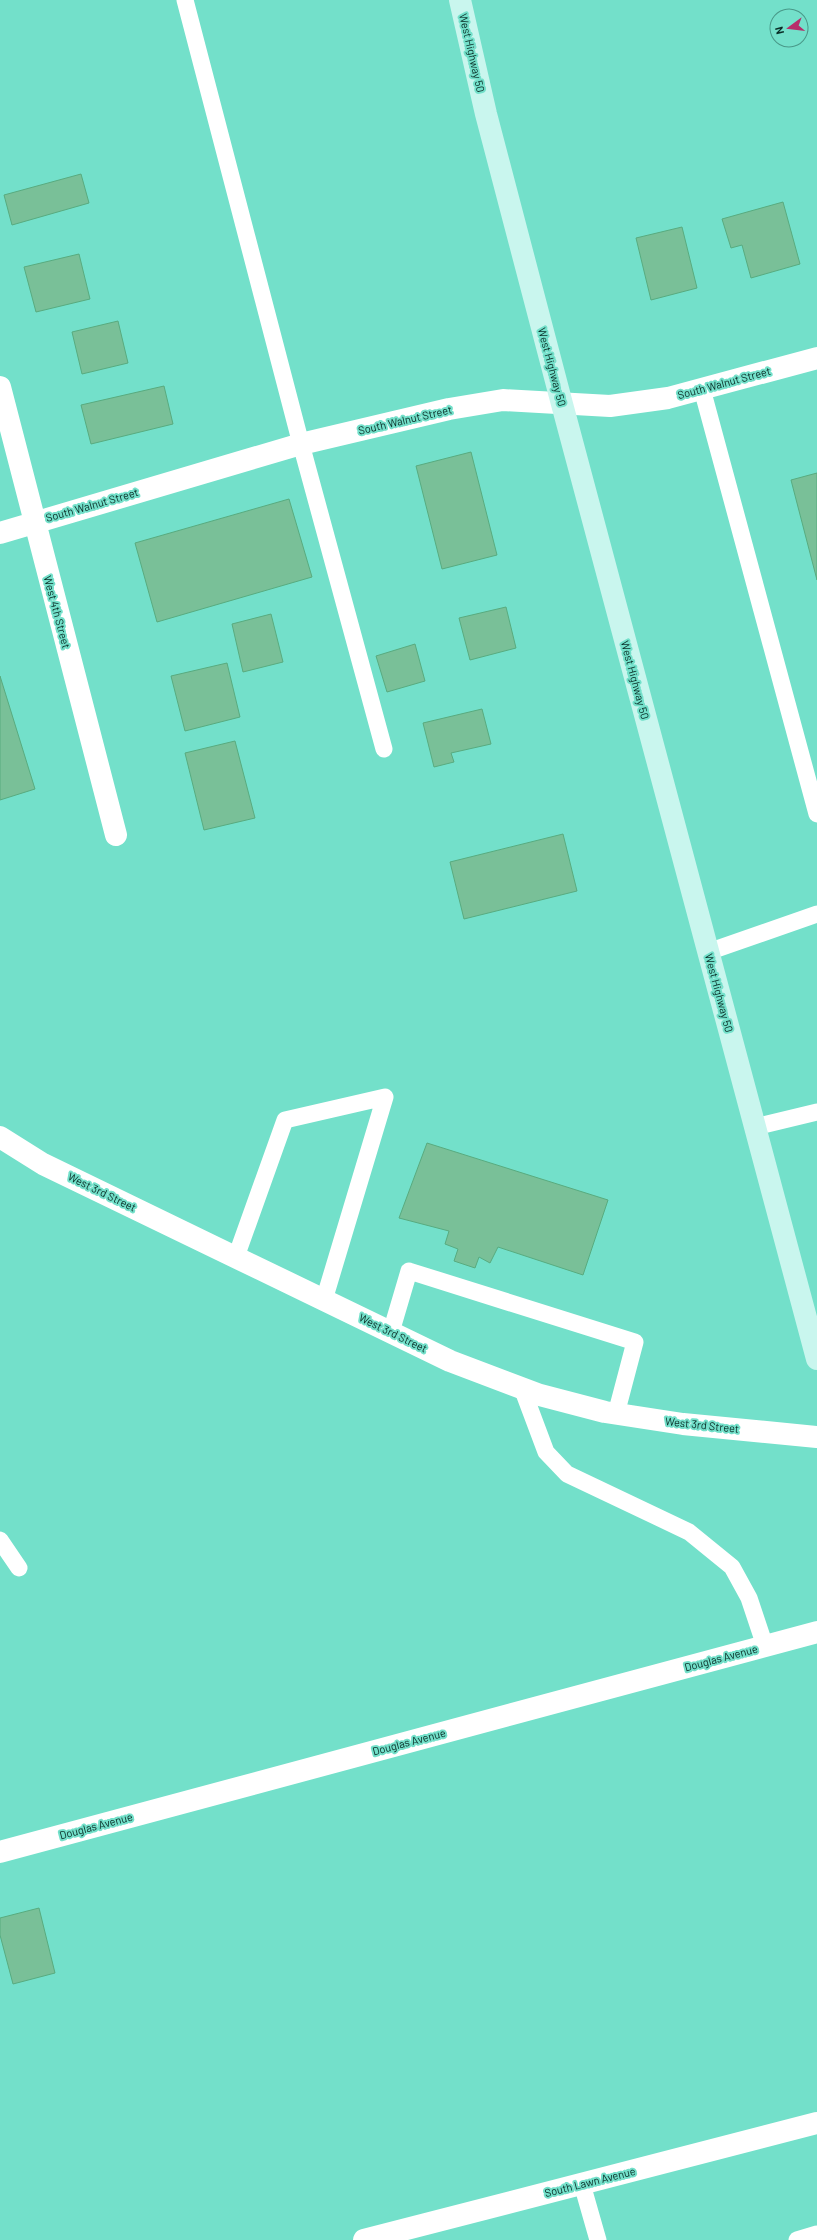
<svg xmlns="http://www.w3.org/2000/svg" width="817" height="2240" font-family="Barlow,sans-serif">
  <rect width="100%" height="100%" fill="#73e0ca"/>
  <path fill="#79c098" stroke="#58ab7f" d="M81 174 89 203 12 225 4 195Z
    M783 202 800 264 751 278 742 245 731 248 722 219Z
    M682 227 697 288 651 300 636 238Z
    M79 254 90 299 36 312 24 267Z
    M118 321 128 363 82 374 72 332Z
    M164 386 173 424 91 444 81 405Z
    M471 452 497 555 442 569 416 466Z
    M817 473V580L791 480Z
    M289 499 312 577 157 622 135 543Z
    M506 607 516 648 470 660 459 618Z
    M271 614 283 662 243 672 232 624Z
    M415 644 425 681 387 692 376 656Z
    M227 663 240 717 185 731 171 676Z
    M0 676 35 789 0 800Z
    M482 709 491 744 451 753 454 762 434 767 423 723Z
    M235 741 255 818 204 830 185 753Z
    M563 834 577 891 464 919 450 862Z
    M427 1143 608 1200 583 1275 498 1247 490 1263 479 1257 475 1268 454 1261 458 1249 445 1244 449 1231 399 1218Z
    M39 1908 55 1973 13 1984 0 1935V1918Z"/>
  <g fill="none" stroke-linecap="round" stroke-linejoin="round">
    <path stroke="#fff" stroke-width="17" d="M185 0 301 444 384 749
      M702 389 817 814
      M708 952 817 914
      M755 1127 817 1112
      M236 1257 285 1120 385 1097 324 1300
      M391 1332 409 1271 635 1342 616 1414
      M522 1388 546 1452 567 1474 689 1532 732 1567 749 1598 765 1646
      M0 1540 19 1568
      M582 2184 598 2240
      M797 2240 817 2234"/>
    <path stroke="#fff" stroke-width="22" d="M0 387 116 835
      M0 533 301 444 449 409 503 400 610 406 668 398 817 358
      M0 1852 817 1632
      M364 2240 817 2123"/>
    <path stroke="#fff" stroke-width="22" d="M0 1137 43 1164 450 1361 540 1395 605 1412 683 1424 817 1437"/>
    <path stroke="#c9f6ee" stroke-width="22" d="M460 0 486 114 562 404 817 1359"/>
  </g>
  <g text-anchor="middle" stroke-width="4" stroke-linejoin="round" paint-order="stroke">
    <g font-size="11" fill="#0a2e27" stroke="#73e0ca">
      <text transform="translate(472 53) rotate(77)" y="4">West Highway 50</text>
      <text transform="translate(552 367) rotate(75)" y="4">West Highway 50</text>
      <text transform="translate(724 383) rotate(-15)" y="4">South Walnut Street</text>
      <text transform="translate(405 420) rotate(-13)" y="4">South Walnut Street</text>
      <text transform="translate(92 505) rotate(-16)" y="4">South Walnut Street</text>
      <text transform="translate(57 612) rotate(75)" y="4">West 4th Street</text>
      <text transform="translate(635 680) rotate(75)" y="4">West Highway 50</text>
      <text transform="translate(719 993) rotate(75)" y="4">West Highway 50</text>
      <text transform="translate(102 1192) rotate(26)" y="4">West 3rd Street</text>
      <text transform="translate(393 1333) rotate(26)" y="4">West 3rd Street</text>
      <text transform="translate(702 1425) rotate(6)" y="4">West 3rd Street</text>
      <text transform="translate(721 1658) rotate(-15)" y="4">Douglas Avenue</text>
      <text transform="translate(409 1742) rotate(-15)" y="4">Douglas Avenue</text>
      <text transform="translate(96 1826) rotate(-15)" y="4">Douglas Avenue</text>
      <text transform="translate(590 2182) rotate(-14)" y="4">South Lawn Avenue</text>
    </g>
  </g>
  <g transform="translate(789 28) rotate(255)"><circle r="19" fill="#73e0ca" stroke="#499989"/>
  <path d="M0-3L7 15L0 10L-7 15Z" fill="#b72e6b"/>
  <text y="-6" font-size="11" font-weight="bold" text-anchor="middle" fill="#0a2e27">N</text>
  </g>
</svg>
